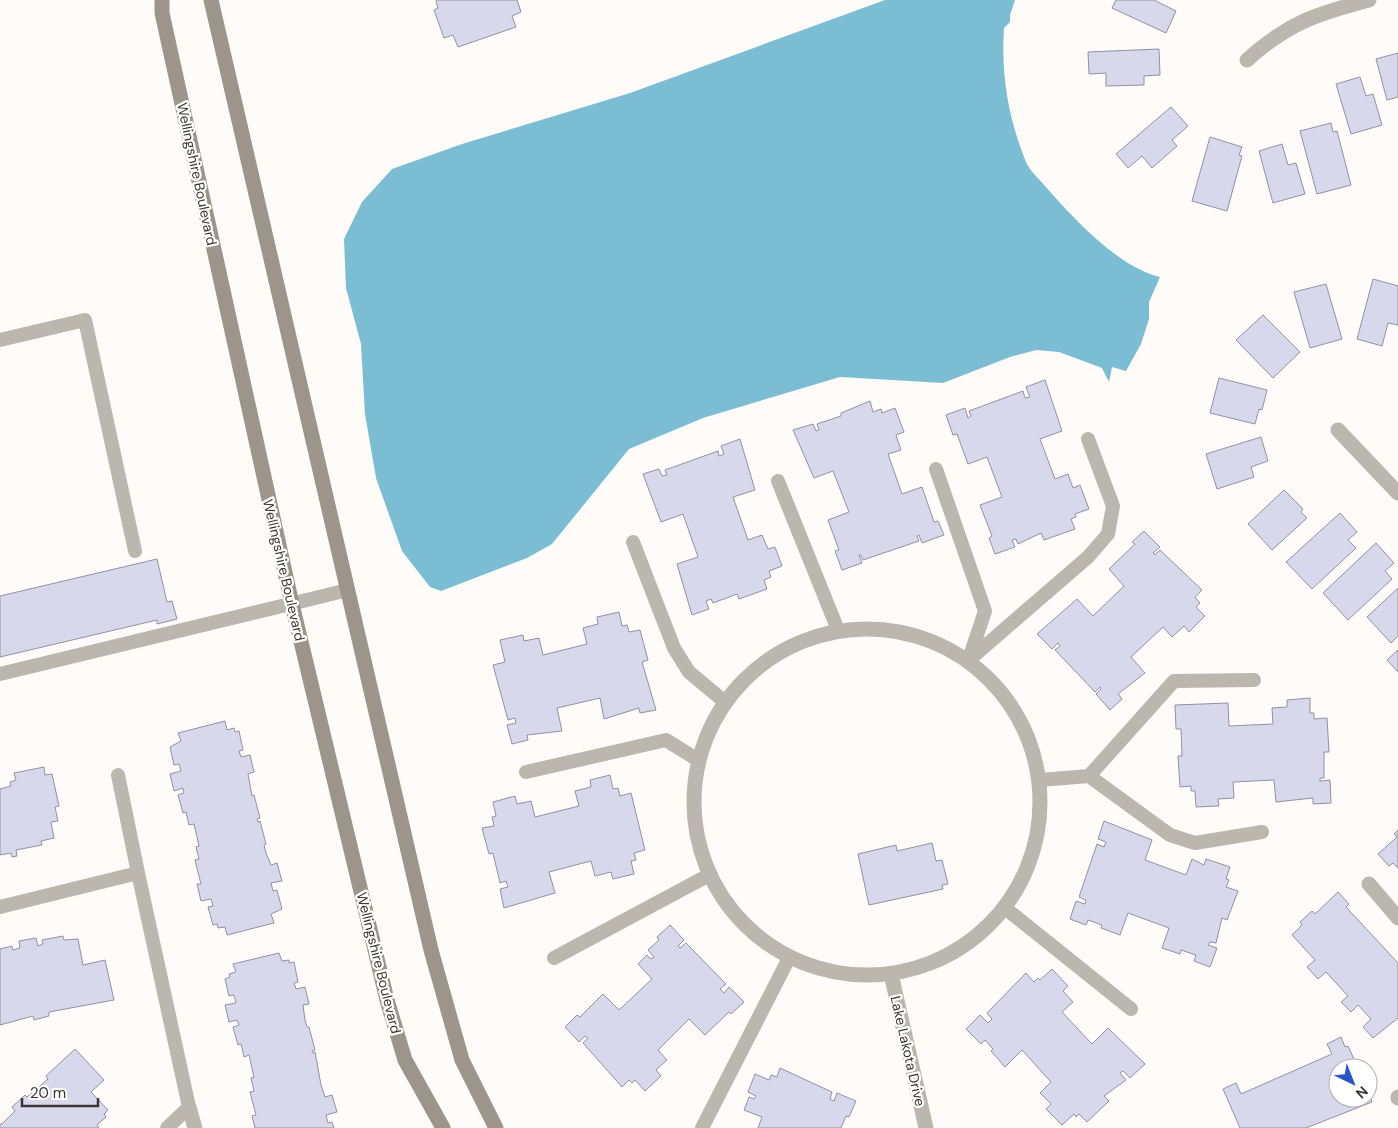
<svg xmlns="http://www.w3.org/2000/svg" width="1398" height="1128" font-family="'DM Sans',sans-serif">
  <rect width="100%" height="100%" fill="#fefbf8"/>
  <path fill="#7bbed3" d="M885 0H1015L1010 15V22L1004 28C1001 76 1008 117 1026 162 1030 171 1039 179 1045 186 1073 218 1118 267 1160 277L1149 302V319L1141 344 1126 371 1112 367 1109 382 1102 368 1059 352 1036 350 1010 357 943 383 840 377 703 418 629 449 552 544 527 558 441 591 430 587 402 551 376 478 365 414 361 344 346 288 344 239 362 202 392 169 462 144 630 93Z"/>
  <path fill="#d8d8ec" stroke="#9091a3" d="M517 0 521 12 512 16 516 27 458 47 453 35 444 38 434 10 438 8 436 1 438 0Z
    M1116 0H1154L1176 11 1166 33 1112 8Z
    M1159 49 1160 75 1144 76V85L1106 86V73L1089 74 1088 52Z
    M1398 53V97L1387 100 1376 59Z
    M1360 77 1366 96 1373 94 1382 125 1351 134 1336 84Z
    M1171 107 1188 126 1172 140 1177 146 1152 168 1142 156 1128 168 1116 154Z
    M1331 123 1333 132 1337 131 1351 185 1317 194 1300 131Z
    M1210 137 1242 147 1239 155 1242 156 1227 211 1192 201Z
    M1282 144 1288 165 1296 163 1305 194 1273 203 1259 151Z
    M1373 279 1398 286V325L1388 323 1382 346 1357 339Z
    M1326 284 1342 339 1310 348 1294 292Z
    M1263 315 1300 352 1273 378 1236 340Z
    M1219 378 1267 390 1262 410 1259 409 1255 424 1210 413Z
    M1045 380 1062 431 1040 439 1055 479 1068 474 1073 488 1080 485 1089 509 1075 514 1076 517 1071 519 1075 529 1044 540 1041 533 1018 544 1016 539 1012 540 1015 547 995 554 989 538 992 536 980 505 1002 497 987 457 968 464 957 434 953 435 946 415 965 408 968 418 971 416 969 411 1023 391 1025 398 1030 397 1026 387Z
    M870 401 873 412 881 409 882 413 895 408 904 432 896 435 901 450 888 454 902 494 922 487 934 522 938 521 944 535 922 543 919 535 917 536 919 541 863 560 861 555H859L862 563 842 570 835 551 839 550 828 520 849 512 833 471 814 478 793 430 813 424 816 431 819 430 817 424 841 416V413Z
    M1261 437 1268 461 1251 467 1254 477 1217 489 1206 454Z
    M740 439 755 490 733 497 748 540 762 535 768 549 775 547 782 566 769 571 771 577 764 580 767 589 739 599 737 594 713 603 711 599 706 601 709 609 692 615 677 564 698 557 683 514 661 522 643 474 659 469 662 476 667 475 665 470 718 451 719 456 724 454 721 446Z
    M1284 490 1303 509 1301 512 1307 518 1272 550 1248 524Z
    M1340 513 1357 532 1348 540 1356 548 1312 589 1286 562Z
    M1144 531 1160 547 1153 553 1155 555 1160 550 1202 590 1195 597 1200 603 1196 607 1205 616 1189 632 1184 626 1172 637 1163 627 1131 657 1145 673 1118 694 1122 699 1110 710 1096 694 1101 689 1100 687 1095 692 1055 650 1060 646 1058 643 1052 649 1037 634 1077 599 1093 616 1124 586 1109 569 1135 544 1132 542Z
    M1376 543 1394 563 1385 571 1392 579 1348 620 1323 593Z
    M157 559 167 602 172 601 177 619 157 624V620L0 657V596Z
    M1398 588V636L1391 643 1367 617Z
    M619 612 622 626 627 625 629 632 640 630 648 660 642 662 656 710 640 713 639 708 604 719 600 698 557 708 562 731 527 735 528 740 512 744 507 725 516 723 515 718 508 720 493 665 505 662 500 640 523 635 524 641 539 638 543 655 587 644 583 628 598 624 597 617Z
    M1398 650V672L1387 660Z
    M1310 698V713H1314V719L1327 718 1329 752H1324V778H1320V781L1330 780 1331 803 1313 804V798L1276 802 1274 780 1233 782 1234 798 1218 799 1219 806 1196 807 1195 791H1191V786L1180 787 1178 756H1182L1181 729H1176L1175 705 1228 703 1229 726 1273 724 1272 708 1287 707V700Z
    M225 721 227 730 234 728 235 732 239 731 243 750 239 751 241 757 250 755 254 772 248 774 252 796 254 795 260 818 257 819 258 822 260 821 266 844 264 845 266 853 271 865 277 863 282 881 271 883 273 891 277 890 282 909 271 914 274 923 227 935 225 927 218 928 217 924 213 925 208 907 213 906 211 899 201 901 197 884H201L195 860 199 859 196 847 199 846 194 824 189 825 186 812 183 813 178 795 184 793 183 788 174 791 170 774 181 771 179 764 174 765 170 747 181 741 178 733Z
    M44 767 45 775 52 774 59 806 55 807 58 821 51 822 54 838 41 841 42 845 16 850 17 856 12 857 11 853 0 855V789L11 786 10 782 16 780 14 773Z
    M610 775 613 789 618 788 620 796 631 793 645 850 634 853 636 860 631 861 634 874 613 879 611 872 595 876 591 861 549 872 555 893 504 908 500 889 508 887 506 881 500 883 493 853 489 854 482 828 494 826 492 817 496 816 493 802 515 796 517 804 531 801 535 817 579 806 575 791 591 787 590 780Z
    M1104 821 1152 840 1145 860 1186 875 1192 859 1204 865 1206 859 1230 867 1226 879 1229 880 1226 887 1238 891 1227 920 1222 918 1216 943 1210 942 1208 945 1217 948 1210 967 1194 961 1196 955 1181 950 1180 954 1162 948 1169 928 1128 913 1120 935 1101 928 1102 925 1088 920 1086 925 1070 919 1076 901 1085 904 1086 900 1079 897 1097 844 1104 847 1106 842 1098 839Z
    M1398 830V868L1393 863 1389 866 1378 854 1397 837 1394 834Z
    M932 843 936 861 942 860 948 884 942 885 943 889 869 905 858 854 896 845 897 851Z
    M1338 892 1349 904 1346 907 1398 963V1018L1373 1038 1363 1027 1371 1019 1358 1005 1351 1012 1341 1002 1348 996 1326 972 1318 979 1307 967 1315 960 1292 935 1302 925 1300 922 1312 911 1315 914Z
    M670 925 684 940 678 946 680 948 686 943 726 984 720 989 724 993 729 987 744 1002 731 1014 729 1012 705 1035 689 1019 658 1050 667 1060 656 1070 661 1076 645 1091 635 1080 632 1083 629 1080 622 1087 583 1043 588 1038 585 1036 579 1042 565 1027 577 1015 580 1017 603 994 619 1010 652 979 638 964 647 955 651 959 654 957 648 950 659 940 657 937Z
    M63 936 64 940 78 939 83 965 105 960 114 1000 49 1012V1016L34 1020 33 1016 0 1025V949L12 946 13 950 20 948 19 941 36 938 38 946 43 944 42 940Z
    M279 953 282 961 289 960V963L294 962 298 982 294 983 296 989 305 987 309 1004 303 1005 305 1020 307 1027H309L315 1050 312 1051 313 1053 315 1052 321 1085 325 1097 332 1095 337 1112 326 1115 328 1123 332 1122 334 1128H255L252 1116 256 1115 250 1092 254 1091 251 1078 254 1077 249 1055 244 1057 241 1044 238 1045 233 1027 239 1025 237 1020 229 1022 225 1005 236 1003 234 995 229 996 225 979 230 977 229 974 236 972 233 964Z
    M1052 969 1068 986 1063 991 1073 1002 1062 1012 1092 1044 1108 1028 1145 1064 1130 1078 1123 1071 1120 1073 1126 1080 1104 1096 1109 1101 1087 1122 1079 1114 1076 1117 1074 1114 1062 1125 1046 1109 1051 1104 1040 1093 1051 1082 1022 1050 1005 1067 991 1051 993 1049 985 1040 981 1044 966 1029 980 1015 988 1023 992 1019 987 1013 1026 973 1034 982 1038 978 1040 980Z
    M1341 1037 1345 1047 1348 1046 1358 1068H1338V1098H1368V1092L1372 1102 1306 1128H1240L1223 1089 1236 1083 1241 1094 1332 1054 1327 1044Z
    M75 1049 104 1080 91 1092 108 1110 104 1114 106 1117 97 1125 99 1128H0V1124H2L15 1111 12 1107 25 1095 27 1097 48 1079 46 1076Z
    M780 1068 832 1092 830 1099 834 1101 837 1093 856 1101 849 1117 846 1116 841 1128H758L762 1117 744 1110 749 1097 754 1099 756 1096 748 1092 755 1074 769 1080 771 1075 777 1077Z"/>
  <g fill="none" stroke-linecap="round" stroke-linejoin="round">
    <path stroke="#bbb7af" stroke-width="14" d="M0 340 85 320 135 551
      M936 469 985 611 969 659
      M778 481 838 630
      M633 542 674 648 689 672 725 702
      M969 660 1088 557 1108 534 1113 506 1088 439
      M0 674 348 590
      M526 772 666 740 698 760
      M118 775 138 873
      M1089 776 1174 681 1254 680
      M1040 780 1089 776 1170 835 1195 843 1262 832
      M0 907 138 873 189 1107 167 1128
      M1005 908 1131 1009
      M554 958 709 875
      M702 1128 789 958"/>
    <path stroke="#bbb7af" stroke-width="15" d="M1247 60C1288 23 1316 14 1369 0
      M1338 430 1398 493
      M694 802a173 173 0 1 1 346 0a173 173 0 1 1-346 0Z
      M1369 884 1398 918
      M891 974 926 1128
      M1398 1097V1098
      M189 1107 195 1128"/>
    <path stroke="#9b958a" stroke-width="15" d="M162 0V13L292 604 387 1000 405 1060 443 1128
      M211 0 431 950 462 1060 496 1128"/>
  </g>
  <g text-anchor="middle" stroke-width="4.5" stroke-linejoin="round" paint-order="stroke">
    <g font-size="14" fill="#3c3630" stroke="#fff">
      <text transform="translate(197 174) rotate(78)" y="5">Wellingshire Boulevard</text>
      <text transform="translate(284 570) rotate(77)" y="5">Wellingshire Boulevard</text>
      <text transform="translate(379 963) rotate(76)" y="5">Wellingshire Boulevard</text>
      <text transform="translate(908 1051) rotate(77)" y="5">Lake Lakota Drive</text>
    </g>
  </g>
  <g transform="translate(1353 1083) rotate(137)"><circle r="24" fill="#ffffff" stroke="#b1afac"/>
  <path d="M0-4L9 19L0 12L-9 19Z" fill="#2a56c5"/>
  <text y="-8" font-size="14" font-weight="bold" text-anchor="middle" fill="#3c3630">N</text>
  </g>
  <path d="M22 1098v8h76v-8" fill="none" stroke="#3c3630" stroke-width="2.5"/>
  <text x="30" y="1098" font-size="15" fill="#3c3630" stroke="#ffffff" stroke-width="4" paint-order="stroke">20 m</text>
</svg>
